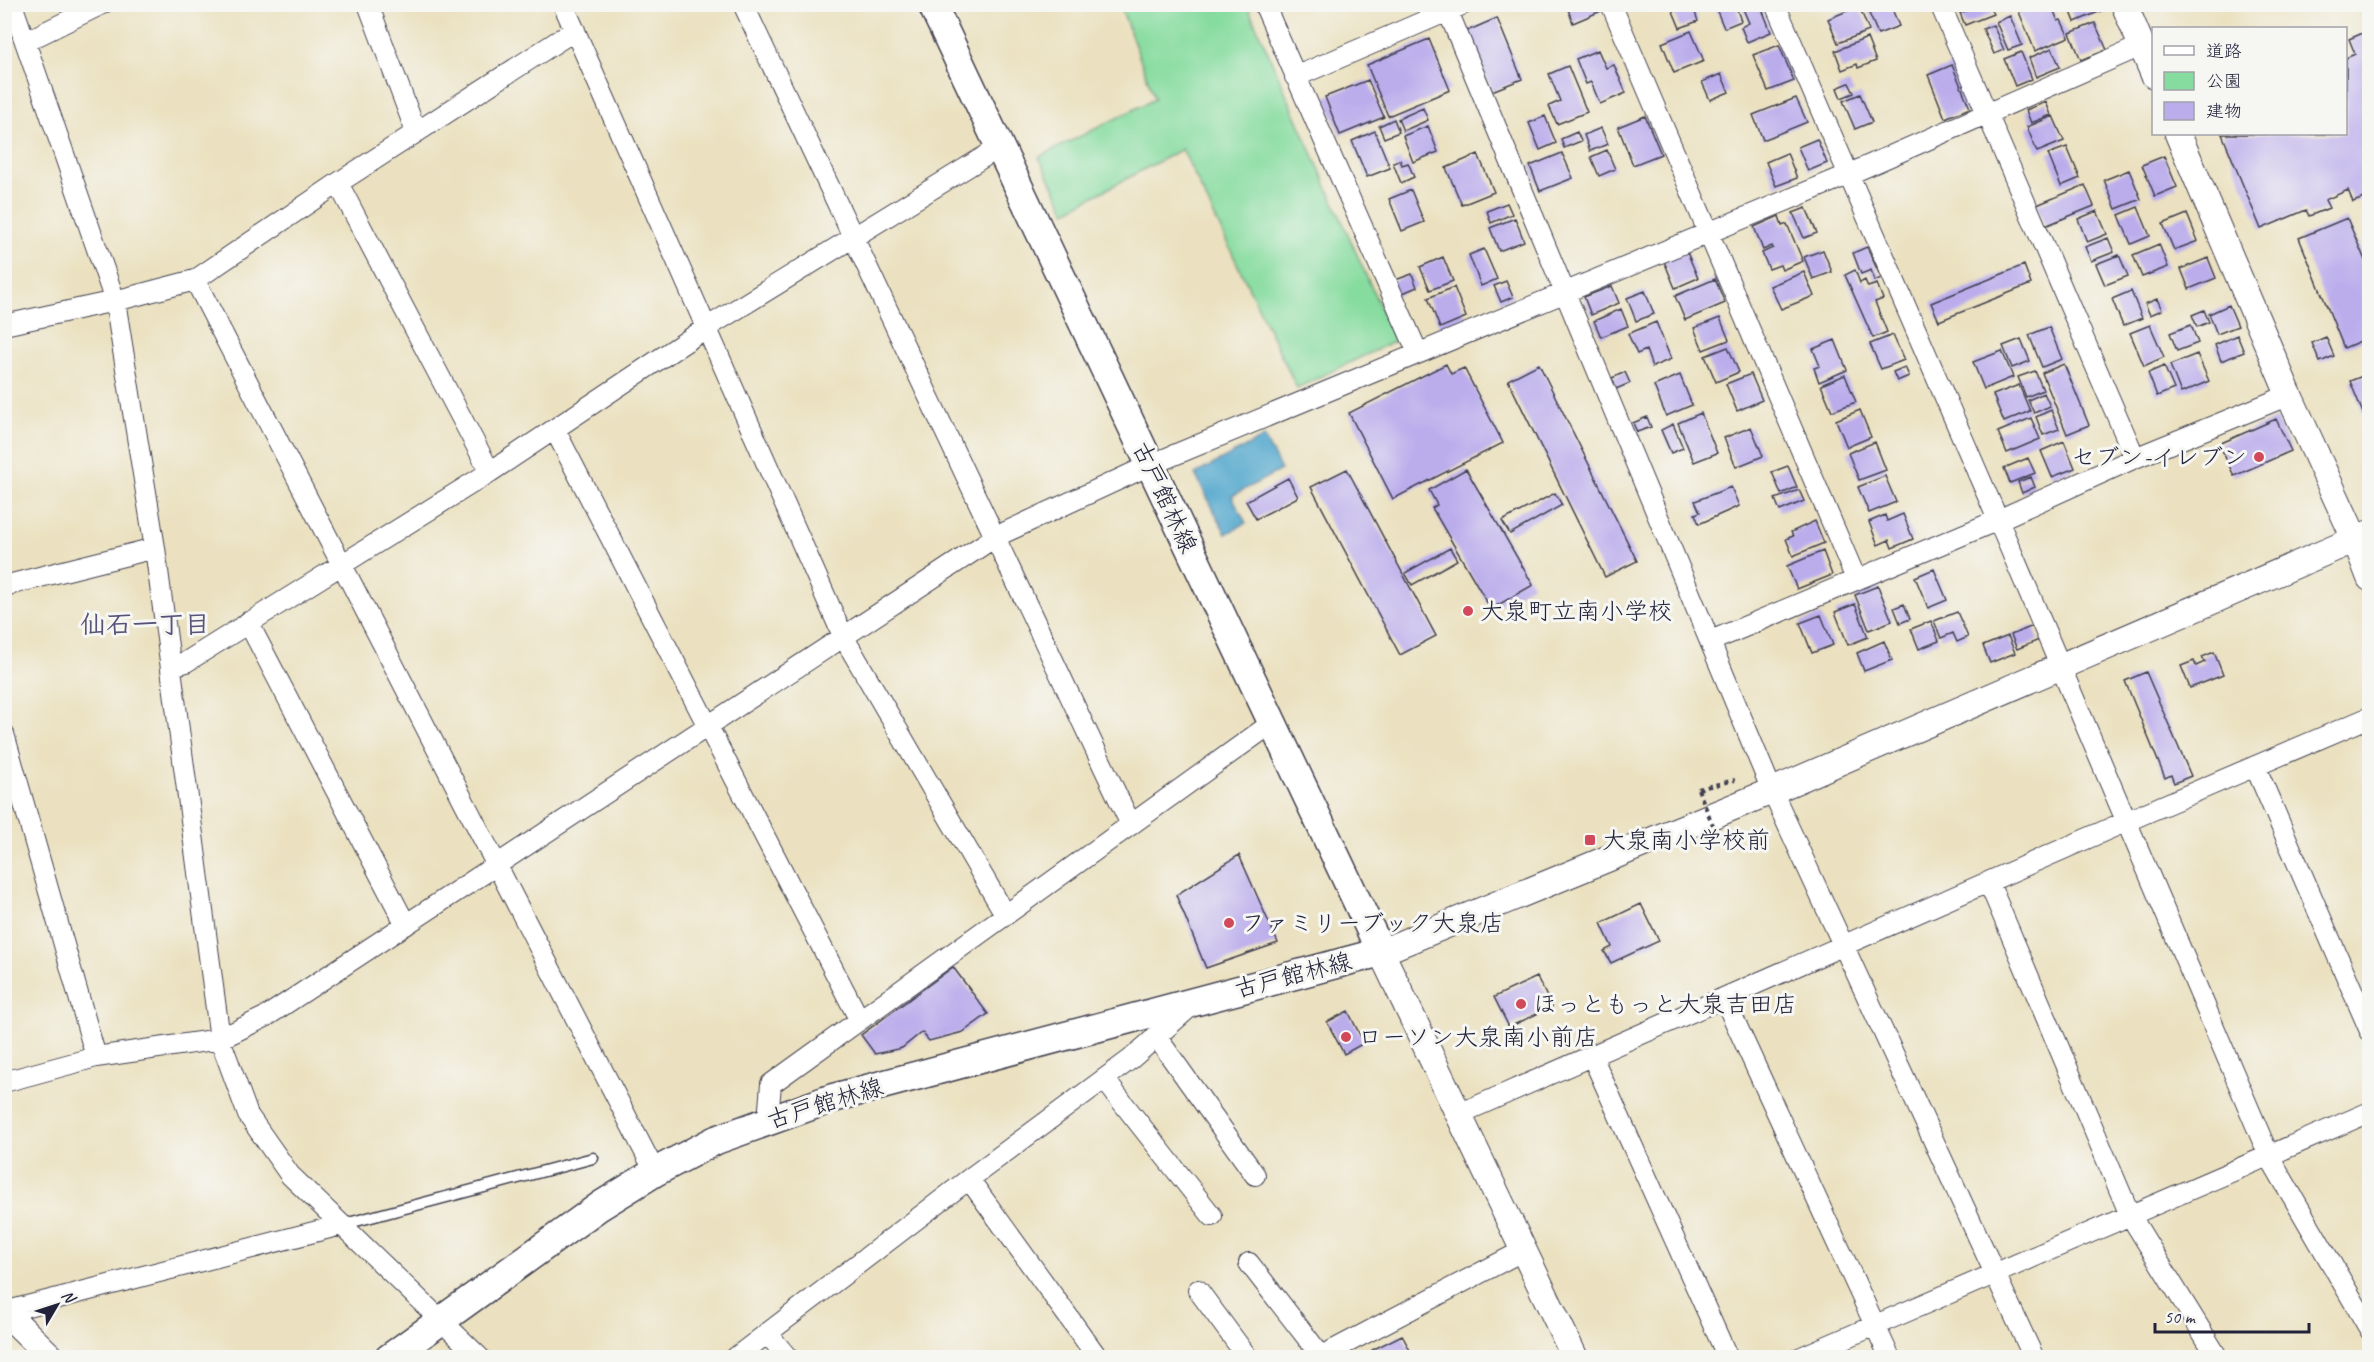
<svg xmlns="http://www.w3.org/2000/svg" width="2374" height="1362" font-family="Caveat,'Klee One',sans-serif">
  <rect width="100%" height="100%" fill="#f6f6f2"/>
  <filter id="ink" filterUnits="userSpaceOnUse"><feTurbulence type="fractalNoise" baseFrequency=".0167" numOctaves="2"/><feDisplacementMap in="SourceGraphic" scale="12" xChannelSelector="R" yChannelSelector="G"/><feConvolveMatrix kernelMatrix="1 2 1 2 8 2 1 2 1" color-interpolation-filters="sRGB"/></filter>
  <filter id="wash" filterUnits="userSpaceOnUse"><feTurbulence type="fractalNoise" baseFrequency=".008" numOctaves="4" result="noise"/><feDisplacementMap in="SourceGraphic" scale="24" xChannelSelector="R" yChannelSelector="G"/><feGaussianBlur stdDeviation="1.35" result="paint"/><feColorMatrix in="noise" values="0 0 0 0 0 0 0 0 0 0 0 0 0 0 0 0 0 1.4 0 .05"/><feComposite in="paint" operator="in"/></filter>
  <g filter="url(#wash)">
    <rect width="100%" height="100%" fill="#ebe1c0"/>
    <path fill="#86dc9f" stroke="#547f6d" stroke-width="1.5" d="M1120 5H1247L1395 341 1297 388 1182 149 1066 211 1039 157 1155 99Z"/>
    <path fill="#4fa6cc" stroke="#386484" stroke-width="1.5" d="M1264 437 1281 470 1232 496 1246 523 1226 534 1195 474Z"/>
    <g id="blocks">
      <path fill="#bbadec" d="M1566 4H1598L1601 11 1573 23Z
        M1670 4H1692L1698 21 1680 28Z
        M1727 4H1735L1741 21 1724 28 1716 9Z
        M1741 4H1760L1771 32 1747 42 1741 27 1749 23Z
        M1865 4H1890L1899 26 1878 34Z
        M2037 4H2051L2058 21 2061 20 2069 37 2035 51 2019 12Z
        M2068 4H2100L2103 10 2075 22Z
        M1966 5H1988L1993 14 1965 25 1960 13 1968 10Z
        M1859 6 1869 31 1838 43 1828 19Z
        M2010 16 2022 45 2008 50 1996 22Z
        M1497 18 1522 79 1492 91 1467 31Z
        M2095 23 2107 50 2081 60 2070 33Z
        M1993 25 2004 50 1994 54 1983 29Z
        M2370 30V196L2353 202 2348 190 2325 200 2329 208 2309 216 2306 210 2261 229 2222 134H2346V58L2355 54 2349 39Z
        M1691 31 1704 61 1674 73 1662 43Z
        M1867 38 1876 61 1858 68 1857 64 1842 70 1835 51Z
        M1429 39 1450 90 1388 116 1367 65Z
        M1779 45 1794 81 1768 91 1753 55Z
        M2052 48 2060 67 2036 77 2029 58Z
        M1598 50 1606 68 1614 65 1626 93 1600 104 1591 82 1586 84 1576 59Z
        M2021 52 2032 79 2015 86 2004 59Z
        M1952 65 1970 108 1945 118 1928 75Z
        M1568 66 1587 112 1557 124 1549 106 1560 101 1549 74Z
        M1721 74 1729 92 1710 100 1702 82Z
        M1368 80 1384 117 1340 135 1325 97Z
        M1849 83 1854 93 1841 98 1837 88Z
        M1860 94 1872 122 1855 129 1843 101Z
        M1796 98 1807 122 1763 140 1753 115Z
        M2046 102 2051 115 2031 123 2026 110Z
        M1423 108 1428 120 1403 131 1398 119Z
        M1545 116 1556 143 1540 150 1529 123Z
        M1645 116 1661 154 1633 165 1618 127Z
        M2053 116 2064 141 2037 152 2027 127Z
        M1394 119 1399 132 1384 138 1379 126Z
        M1428 126 1438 152 1413 162 1403 136Z
        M1601 128 1608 144 1590 151 1584 135Z
        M1375 131 1390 168 1367 177 1352 141Z
        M1577 132 1581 141 1564 148 1561 139Z
        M1817 139 1827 163 1808 171 1798 147Z
        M2067 147 2080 178 2061 186 2048 154Z
        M1607 150 1615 169 1599 176 1591 157Z
        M1562 153 1573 178 1540 191 1530 166Z
        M1787 153 1797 178 1776 186 1766 162Z
        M1478 154 1494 192 1462 205 1446 168Z
        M2164 156 2177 187 2155 196 2142 165Z
        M1400 160 1402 165 1408 163 1414 177 1401 183 1393 163Z
        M2129 170 2141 199 2116 209 2104 180Z
        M2085 185 2094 206 2045 226 2037 205Z
        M1411 190 1424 222 1402 231 1389 199Z
        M1507 203 1512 214 1491 223 1487 211Z
        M2138 207 2150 236 2131 244 2119 215Z
        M1806 208 1817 233 1804 238 1793 213Z
        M2097 211 2107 234 2087 242 2078 219Z
        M2187 214 2198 241 2174 250 2163 224Z
        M1779 216 1782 226 1787 224 1803 261 1782 270 1780 265 1769 269 1762 253 1773 248 1772 246 1763 250 1754 227Z
        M1515 218 1524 241 1499 251 1490 228Z
        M2347 218 2370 272V337L2344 348 2299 238Z
        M2108 238 2114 252 2091 261 2085 247Z
        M2159 244 2168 267 2142 277 2133 255Z
        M1867 247 1881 278 1875 281 1871 270 1861 274 1853 253Z
        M1484 249 1497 279 1481 286 1469 255Z
        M1823 250 1832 272 1813 279 1804 257Z
        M1687 252 1698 278 1675 288 1664 261Z
        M2119 255 2128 276 2105 285 2096 264Z
        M1443 257 1453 281 1430 290 1420 267Z
        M2208 258 2216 278 2189 289 2181 269Z
        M2024 265 2031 284 1939 321 1931 303Z
        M1855 270 1860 283 1865 280 1868 287 1877 284 1883 299 1875 302 1887 332 1873 338 1845 275Z
        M1804 272 1814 296 1781 309 1770 286Z
        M1412 274 1417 287 1396 296 1390 282Z
        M1715 279 1725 303 1685 320 1675 296Z
        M1506 281 1513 297 1501 302 1494 286Z
        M1612 286 1619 303 1591 315 1584 297Z
        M1454 287 1466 317 1440 328 1428 298Z
        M1645 291 1654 314 1636 321 1627 298Z
        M2131 291 2142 318 2123 326 2112 299Z
        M2157 299 2162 310 2150 315 2145 304Z
        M2229 305 2238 326 2217 334 2209 314Z
        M1621 309 1628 326 1601 337 1594 321Z
        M2204 310 2209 322 2197 327 2192 315Z
        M1720 318 1729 340 1703 350 1694 328Z
        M1656 322 1671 359 1652 367 1646 350 1637 354 1628 334Z
        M2150 325 2164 357 2144 366 2130 333Z
        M2191 325 2198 343 2177 351 2170 333Z
        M2049 327 2062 359 2042 367 2029 335Z
        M1893 335 1904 360 1881 369 1870 344Z
        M2237 335 2244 352 2221 361 2215 345Z
        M2326 337 2334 356 2320 362 2312 343Z
        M2021 339 2030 361 2012 368 2003 346Z
        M1835 340 1847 370 1819 382 1814 368 1820 366 1813 349Z
        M1728 347 1739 372 1716 382 1705 356Z
        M2002 351 2013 377 1984 389 1973 362Z
        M2197 354 2209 381 2181 393 2170 365Z
        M1446 364 1451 374 1464 368 1503 443 1393 499 1349 413Z
        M1539 364 1637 561 1605 577 1508 380Z
        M2064 364 2089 425 2067 434 2042 373Z
        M2164 366 2174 389 2157 396 2148 373Z
        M1905 367 1909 376 1897 381 1893 372Z
        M2035 371 2043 390 2026 397 2018 377Z
        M1625 372 1630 383 1616 389 1612 378Z
        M2370 373V428H2369L2350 381Z
        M1751 374 1762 400 1737 411 1726 384Z
        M1680 375 1692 405 1666 416 1654 386Z
        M1845 375 1856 402 1832 411 1821 385Z
        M2019 385 2030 411 2004 422 1993 395Z
        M2044 393 2050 406 2034 413 2028 400Z
        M1860 410 1871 437 1847 447 1836 420Z
        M2051 410 2059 429 2043 435 2036 417Z
        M1701 413 1717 453 1694 462 1678 423Z
        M1647 417 1651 427 1637 432 1633 423Z
        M2031 418 2040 439 2007 453 1998 432Z
        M2276 419 2291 451 2234 476 2219 444Z
        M1673 424 1683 448 1671 453 1661 430Z
        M1751 427 1763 456 1736 467 1724 438Z
        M2064 441 2075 468 2052 477 2041 451Z
        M1875 442 1886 470 1859 480 1848 453Z
        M2028 458 2035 473 2010 483 2004 468Z
        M1788 466 1797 487 1781 494 1772 472Z
        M1347 469 1436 636 1400 655 1311 487Z
        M1466 469 1533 585 1491 609 1432 508 1437 505 1429 490Z
        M1885 476 1896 502 1869 513 1858 487Z
        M2031 477 2035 487 2022 493 2018 482Z
        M1288 478 1298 497 1256 519 1246 501Z
        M1731 487 1739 506 1699 524 1695 514 1700 512 1695 501Z
        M1799 490 1804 501 1780 511 1775 499Z
        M1555 493 1562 505 1510 534 1502 521Z
        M1903 514 1913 539 1892 548 1889 540 1878 545 1869 522 1885 515 1887 521Z
        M1815 521 1824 543 1793 556 1786 539 1793 536 1791 532Z
        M1450 548 1457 560 1412 585 1405 573Z
        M1823 551 1832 575 1797 589 1787 566Z
        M1934 569 1947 600 1928 608 1915 577Z
        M1878 586 1892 621 1869 630 1855 595Z
        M1855 604 1868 637 1848 645 1835 612Z
        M1904 604 1910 619 1900 623 1894 608Z
        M1957 612 1968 637 1957 642 1953 633 1941 638 1934 621Z
        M1821 615 1833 645 1812 653 1800 623Z
        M1931 621 1939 641 1919 649 1911 629Z
        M2033 626 2039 640 2017 649 2011 635Z
        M2008 636 2015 653 1990 663 1983 646Z
        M1884 641 1892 660 1864 671 1857 653Z
        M2214 652 2223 675 2190 688 2181 666 2194 661 2196 666 2205 662 2202 657Z
        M2146 672 2191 776 2174 783 2171 775 2165 778 2125 681Z
        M1239 855 1278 943 1206 968 1176 895Z
        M1641 904 1659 941 1611 963 1604 951 1612 947 1601 923Z
        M953 967 988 1014 963 1032 929 1041 922 1032 902 1048 875 1054 861 1035Z
        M1537 977 1552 1007 1509 1027 1494 997Z
        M1348 1011 1364 1043 1344 1054 1327 1022Z
        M1402 1335 1414 1358H1376L1372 1350Z"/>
    </g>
  </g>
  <g filter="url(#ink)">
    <use href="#blocks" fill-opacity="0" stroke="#403f4f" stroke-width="1.5"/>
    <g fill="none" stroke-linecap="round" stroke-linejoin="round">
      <defs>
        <path id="service" d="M341 1225 593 1158"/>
        <path id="minor" d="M12 4 115 301 155 548 220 1039 267 1016 995 537 1150 465 1838 179 2141 46
          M368 4 416 132
          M563 4 843 636 1005 914
          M743 4 1131 825
          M1264 4 1418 353
          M1445 4 1772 791 2034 1358
          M1611 4 1856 579
          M1775 4 1998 520 2269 1156 2370 1330
          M1940 4 2135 458
          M25 42 102 4
          M1295 77 1464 4
          M338 183 490 472
          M195 280 655 1172
          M4 325 115 301 195 280 338 183 575 30
          M555 430 859 1019
          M4 586 155 548
          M248 622 406 925
          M1711 641 1998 520 2135 458 2289 395
          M171 666 186 662 490 472 706 328 1000 147
          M4 734 96 1057
          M2255 766 2370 1031
          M1989 883 2130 1215 2218 1358
          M1724 998 1890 1358
          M1156 1036 1255 1175
          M1592 1056 1728 1358
          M1104 1079 1212 1216
          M4 1082 96 1057 220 1039 248 1115 290 1175 480 1358
          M1459 1114 2127 821 2370 717
          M768 1120 771 1084 1272 723
          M969 1179 1098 1358
          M1249 1263 1321 1356
          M1198 1290 1248 1358
          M4 1312 341 1225
          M767 1333 788 1358
          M735 1358 969 1179 1131 1059 1191 1006
          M1318 1358 1524 1250
          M1799 1358 2370 1112"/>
        <path id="tertiary" d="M2124 4 2154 75
          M2178 134 2289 395 2355 539 2370 578
          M4 1311 52 1358
          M1575 1358 1381 952 1772 791 2370 533"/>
        <path id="secondary" d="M389 1358 600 1206 655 1172 716 1140 833 1098 1381 952 932 4"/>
      </defs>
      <use href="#service" stroke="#403f4f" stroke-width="13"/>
      <use href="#minor" stroke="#403f4f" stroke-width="22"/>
      <use href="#tertiary" stroke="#403f4f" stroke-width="28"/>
      <use href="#secondary" stroke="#403f4f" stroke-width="31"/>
      <path stroke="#403f4f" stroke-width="4" stroke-dasharray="4.5 4.5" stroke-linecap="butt" d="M1698 789 1735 780"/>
      <use href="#service" stroke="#fff" stroke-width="10"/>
      <use href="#minor" stroke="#fff" stroke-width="20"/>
      <use href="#tertiary" stroke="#fff" stroke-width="26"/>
      <use href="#secondary" stroke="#fff" stroke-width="28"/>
      <path stroke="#403f4f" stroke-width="4" stroke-dasharray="4.5 4.5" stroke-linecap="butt" d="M1698 789 1717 835"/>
    </g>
  </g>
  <g fill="#d1495b" stroke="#f6f6f2" stroke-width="2">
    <circle cx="2259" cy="457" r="6"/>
    <circle cx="1468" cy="611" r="6"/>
    <rect x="1584" y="834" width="12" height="12" rx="3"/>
    <circle cx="1229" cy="923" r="6"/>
    <circle cx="1521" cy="1004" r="6"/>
    <circle cx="1346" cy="1037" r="6"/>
  </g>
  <g text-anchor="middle" stroke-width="6" stroke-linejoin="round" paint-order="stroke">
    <g font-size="24" fill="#22223b" stroke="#f6f6f2" text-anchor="start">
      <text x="2247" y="465" text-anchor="end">セブン-イレブン</text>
      <text x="1480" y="619">大泉町立南小学校</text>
      <text x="1602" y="848">大泉南小学校前</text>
      <text x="1241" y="931">ファミリーブック大泉店</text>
      <text x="1533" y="1012">ほっともっと大泉吉田店</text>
      <text x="1358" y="1045">ローソン大泉南小前店</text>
    </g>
    <g font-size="24" fill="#22223b" stroke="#f6f6f2">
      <text transform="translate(1165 497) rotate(65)" y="8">古戸館林線</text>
      <text transform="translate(1293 975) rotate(-14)" y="8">古戸館林線</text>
      <text transform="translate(825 1103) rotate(-17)" y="8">古戸館林線</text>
    </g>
    <g font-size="26" font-weight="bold" fill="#585379" stroke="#f6f6f2">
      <text x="145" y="633">仙石一丁目</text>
    </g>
  </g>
  <rect width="2374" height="1362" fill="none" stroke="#f6f6f2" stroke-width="24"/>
  <rect x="2152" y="27" width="195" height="108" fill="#f6f6f2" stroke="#a1a1a9" stroke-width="1.5"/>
  <rect x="2164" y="46" width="30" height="9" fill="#ffffff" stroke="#a1a1a9" stroke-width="1.5"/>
  <text x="2206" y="57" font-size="18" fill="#22223b">道路</text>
  <rect x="2164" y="72" width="30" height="18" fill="#86dc9f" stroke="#a1a1a9" stroke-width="1.5"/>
  <text x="2206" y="87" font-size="18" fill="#22223b">公園</text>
  <rect x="2164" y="102" width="30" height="18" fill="#bbadec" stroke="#a1a1a9" stroke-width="1.5"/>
  <text x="2206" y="117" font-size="18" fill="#22223b">建物</text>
  <g transform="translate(57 1305) rotate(51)" stroke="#f6f6f2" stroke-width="4.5" paint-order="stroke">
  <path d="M0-4.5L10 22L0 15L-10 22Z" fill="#22223b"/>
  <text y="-9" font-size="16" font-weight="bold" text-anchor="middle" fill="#22223b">N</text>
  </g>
  <path d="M2155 1323v9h154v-9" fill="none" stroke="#22223b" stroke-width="3"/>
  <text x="2164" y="1323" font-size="18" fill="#22223b" stroke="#f6f6f2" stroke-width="4.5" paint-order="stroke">50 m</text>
</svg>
